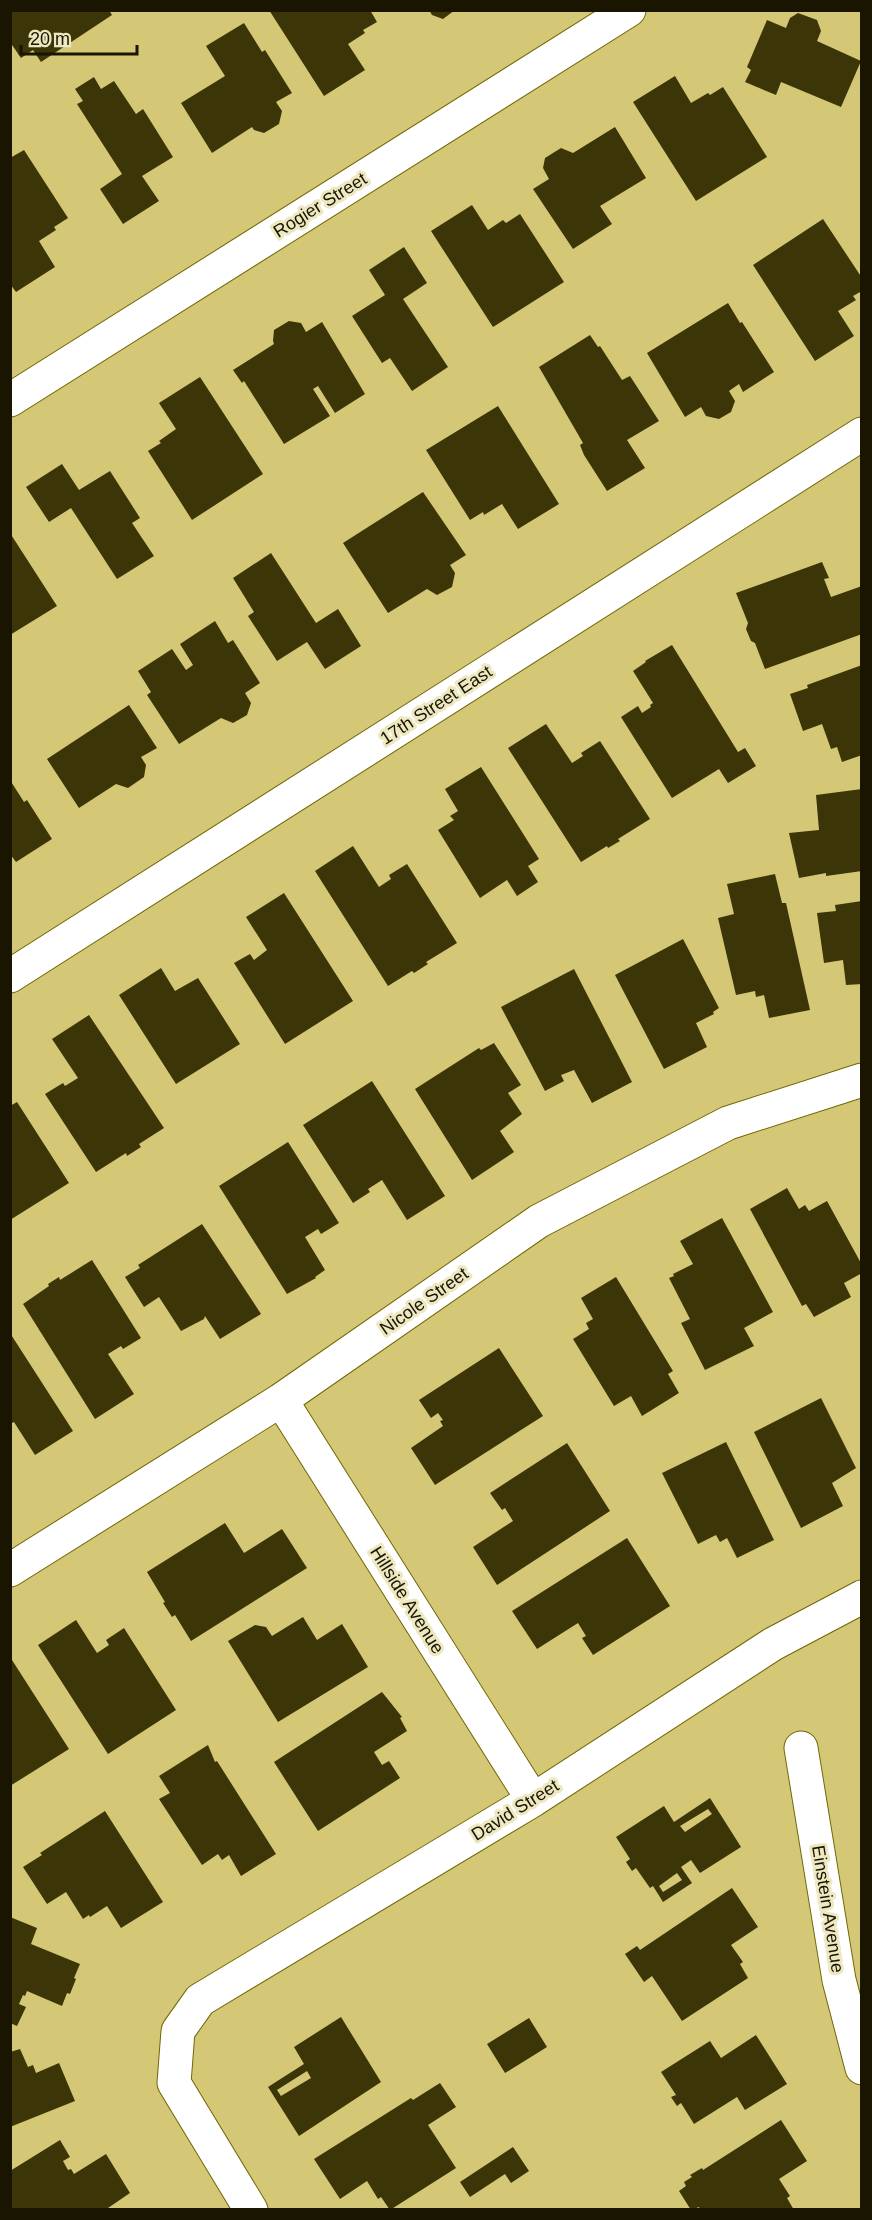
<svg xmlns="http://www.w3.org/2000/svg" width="872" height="2220" font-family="Helvetica,sans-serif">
  <rect width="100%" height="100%" fill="#d4c877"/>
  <path fill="#3b3507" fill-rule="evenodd" d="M10 10H109L112 15 41 62 33 50 21 58 10 42Z
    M269 10H370L377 22 363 30 365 33 348 44 365 70 324 96Z
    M429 10H455L443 19 432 15Z
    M798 13 817 20 821 31 817 41 861 61 841 107 781 82 776 95 745 82 751 70 747 67 767 20 786 28 790 18Z
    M244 23 262 52 265 50 292 93 276 102 282 111 279 124 264 133 254 130 252 127 212 153 181 103 225 76 206 46Z
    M675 76 691 103 708 93 710 95 723 87 767 157 696 201 633 102Z
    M94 77 101 89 114 81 136 114 143 109 173 157 142 176 159 201 123 224 100 189 122 174 77 104 83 101 75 89Z
    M615 127 646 178 600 206 612 224 573 249 533 189 549 179 543 168 545 158 561 148 573 153Z
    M24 150 68 218 54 227 56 230 39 241 55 267 16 292 10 284V158Z
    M472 205 488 230 503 220 506 223 520 214 564 282 493 327 431 231Z
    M823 219 862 278V291L853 296 856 300 838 311 854 336 815 361 753 265Z
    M404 247 427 283 403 299 448 367 412 391 390 358 382 363 352 316 385 295 369 270Z
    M728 303 740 323 742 322 774 372 743 392 739 384 729 391 735 401 731 412 719 419 706 416 701 407 685 417 647 353Z
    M289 321 301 323 306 332 322 322 365 394 335 413 318 386 313 389 330 416 284 444 244 381 242 383 233 370 274 344 273 341 274 330Z
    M590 335 598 347 600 346 622 380 630 376 659 421 627 440 645 468 607 491 584 455 580 445 583 443 539 367Z
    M200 377 263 474 192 520 148 451 161 443 159 441 176 429 159 403Z
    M498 406 559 504 518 529 502 504 484 515 483 512 470 520 426 450Z
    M62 464 79 490 110 471 140 518 132 523 154 556 117 579 71 508 49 522 26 487Z
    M423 492 466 555 450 565 455 573 452 587 437 595 427 589 388 613 343 543Z
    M10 533 57 606 10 635Z
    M271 553 316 623 338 609 361 646 325 669 307 642 277 661 248 616 254 612 233 578Z
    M822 562 829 578 824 579 831 597 862 586V634L765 669 755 643 751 641 746 629 748 623 736 593Z
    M215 621 228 643 233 640 260 683 245 693 251 703 247 715 233 723 221 718 179 744 147 695 151 692 138 671 172 649 186 670 193 665 180 644Z
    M672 645 738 752 745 748 756 766 728 783 719 769 672 798 621 717 638 706 642 713 651 707 650 705 653 703 633 671 646 662 645 661Z
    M862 665V755L842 762 837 747 831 749 822 724 803 731 790 694 808 688 807 685Z
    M129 705 157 748 141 757 146 765 144 777 128 788 116 784 79 808 47 759Z
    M546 724 572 763 583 756 581 753 600 741 650 819 618 839 620 841 608 848 607 846 581 862 508 748Z
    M481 767 539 859 528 866 538 882 517 896 507 880 480 898 438 830 454 820 450 816 458 811 445 789Z
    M10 780 24 802 27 800 52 839 16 862 10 854Z
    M862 789V871L826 876V873L799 878 789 833 819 830 816 795Z
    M353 846 379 887 391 879 389 875 407 864 457 943 426 962 428 964 414 973 412 971 388 986 315 871Z
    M775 874 782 903H786L810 1010 769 1018 764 995 756 997 755 991 736 995 718 918 734 914 727 884Z
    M284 893 353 1001 285 1044 234 963 250 954 254 960 267 950 246 917Z
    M862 901V984L846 985 843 960 824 963 817 913 836 911 835 905Z
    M683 939 719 1008 713 1012 714 1014 696 1023 707 1047 664 1069 615 975Z
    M161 968 175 991 198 978 240 1044 176 1084 119 995Z
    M574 969 632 1082 592 1103 574 1070 561 1075 564 1081 545 1091 501 1007Z
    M89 1015 164 1128 139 1144 141 1147 127 1156 126 1153 96 1172 45 1094 63 1083 65 1086 78 1078 52 1039Z
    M494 1043 521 1085 508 1093 522 1114 500 1131 514 1152 472 1180 415 1089 479 1048 481 1050Z
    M372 1081 445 1196 407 1220 382 1180 368 1189 370 1192 353 1203 303 1125Z
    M17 1102 69 1183 10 1220V1106Z
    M288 1142 339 1223 321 1234 318 1229 305 1237 325 1270 315 1277 316 1278 287 1294 219 1186Z
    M787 1188 799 1209 805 1205 809 1211 827 1201 862 1265V1273L844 1283 851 1297 814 1317 806 1304 802 1306 750 1209Z
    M722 1218 773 1312 744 1328 754 1346 705 1370 681 1323 690 1319 669 1278 674 1276 673 1274 693 1264 680 1241Z
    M202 1224 261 1314 220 1339 205 1316 204 1319 181 1331 159 1297 144 1307 125 1277 140 1268 138 1265Z
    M92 1260 141 1338 123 1349 121 1346 108 1354 134 1394 95 1419 23 1304 49 1286 48 1284 59 1277 60 1280Z
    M616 1277 673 1371 668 1374 679 1393 642 1416 631 1396 614 1406 573 1339 589 1329 586 1323 593 1319 581 1298Z
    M10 1333 73 1431 35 1455 14 1422 10 1424Z
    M499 1348 543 1416 435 1485 411 1448 443 1426 440 1421 443 1420 438 1413 431 1418 419 1400Z
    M821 1398 856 1468 832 1483 843 1506 801 1528 754 1432Z
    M726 1442 774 1540 737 1558 727 1538 720 1542 716 1535 698 1544 662 1473Z
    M567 1443 610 1511 497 1585 473 1547 513 1521 505 1508 502 1510 490 1493Z
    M225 1523 244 1553 282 1529 307 1568 191 1641 175 1615 172 1617 163 1603 165 1602 147 1572Z
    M627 1538 670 1606 593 1655 582 1638 586 1636 578 1623 537 1649 512 1611Z
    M303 1617 317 1640 342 1624 368 1667 278 1722 228 1641 255 1625 266 1627 272 1636Z
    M76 1620 97 1653 109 1645 106 1640 124 1628 176 1710 108 1754 38 1645Z
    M12 1660 69 1749 10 1786V1661Z
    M382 1692 402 1717 400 1718 407 1731 374 1752 382 1765 389 1761 400 1778 318 1831 274 1762Z
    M208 1745 215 1762 217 1761 276 1854 241 1876 229 1855 222 1860 218 1854 202 1865 159 1799 170 1793 159 1776Z
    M710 1798 741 1847 700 1873 691 1860 681 1867 692 1883 663 1902 653 1886 650 1888 636 1868 632 1871 626 1862 630 1859 616 1837 664 1806 674 1822ZM708 1809 712 1814 685 1832 680 1826ZM677 1873 682 1880 663 1892 659 1886Z
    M105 1811 163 1902 121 1928 107 1906 90 1917 89 1915 83 1919 66 1892 47 1904 23 1867 42 1855 40 1853Z
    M732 1888 758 1927 731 1945 743 1962 740 1964 748 1978 682 2021 652 1976 644 1982 625 1954 637 1946 640 1950Z
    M10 1917 37 1928 31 1944 80 1964 74 1978 76 1979 70 1994 67 1993 62 2006 27 1991 25 1996 23 1995 19 2004 26 2007 17 2026 10 2023Z
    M341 2017 381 2082 299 2136 268 2087 304 2064 294 2047ZM307 2071 311 2078 281 2096 277 2090Z
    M529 2018 547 2047 505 2073 487 2044Z
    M756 2035 787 2084 745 2110 737 2097 694 2124 681 2103 677 2106 671 2097 676 2095 661 2072 710 2041 721 2058Z
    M20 2049 28 2067 33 2065 36 2073 59 2063 75 2101 10 2127V2052Z
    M440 2083 456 2107 428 2125 456 2168 390 2210 381 2197 378 2199 367 2181 340 2199 314 2159 411 2098 413 2100Z
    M781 2120 807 2161 779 2179 790 2196 787 2198 794 2210H700L699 2207 691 2210 679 2191 686 2186 684 2182 692 2177 690 2175 702 2168 703 2170Z
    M60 2140 70 2157 63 2161 68 2170 71 2169 74 2174 106 2154 130 2193 105 2210H10V2171Z
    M513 2147 529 2171 511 2183 505 2174 470 2197 460 2182Z"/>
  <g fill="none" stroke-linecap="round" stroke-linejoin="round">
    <defs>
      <path id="minor" d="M10 400 629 10
        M10 976 862 434
        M281 1400 533 1800
        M10 1570 281 1400 539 1221 728 1123 862 1080
        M801 1748 839 1980 862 2068
        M251 2210 174 2083 178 2031 200 2000 533 1800 773 1644 862 1597"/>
    </defs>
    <use href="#minor" stroke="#716606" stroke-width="35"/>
    <use href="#minor" stroke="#fff" stroke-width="33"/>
  </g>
  <g text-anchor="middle" stroke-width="6" stroke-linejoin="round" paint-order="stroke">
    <g font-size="18" fill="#191500" stroke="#ede8c1">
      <text transform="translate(320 205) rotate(-32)" y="6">Rogier Street</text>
      <text transform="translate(436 705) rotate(-33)" y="6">17th Street East</text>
      <text transform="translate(424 1301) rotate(-35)" y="6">Nicole Street</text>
      <text transform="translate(407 1600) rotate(58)" y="6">Hillside Avenue</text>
      <text transform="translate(515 1810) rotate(-32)" y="6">David Street</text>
      <text transform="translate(828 1909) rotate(81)" y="6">Einstein Avenue</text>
    </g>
  </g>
  <rect width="872" height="2220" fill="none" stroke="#191500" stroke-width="24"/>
  <path d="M21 45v9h116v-9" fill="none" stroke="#191500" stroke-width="3"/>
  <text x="30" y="45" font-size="18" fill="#191500" stroke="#ede8c1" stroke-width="4.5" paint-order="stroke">20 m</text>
</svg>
